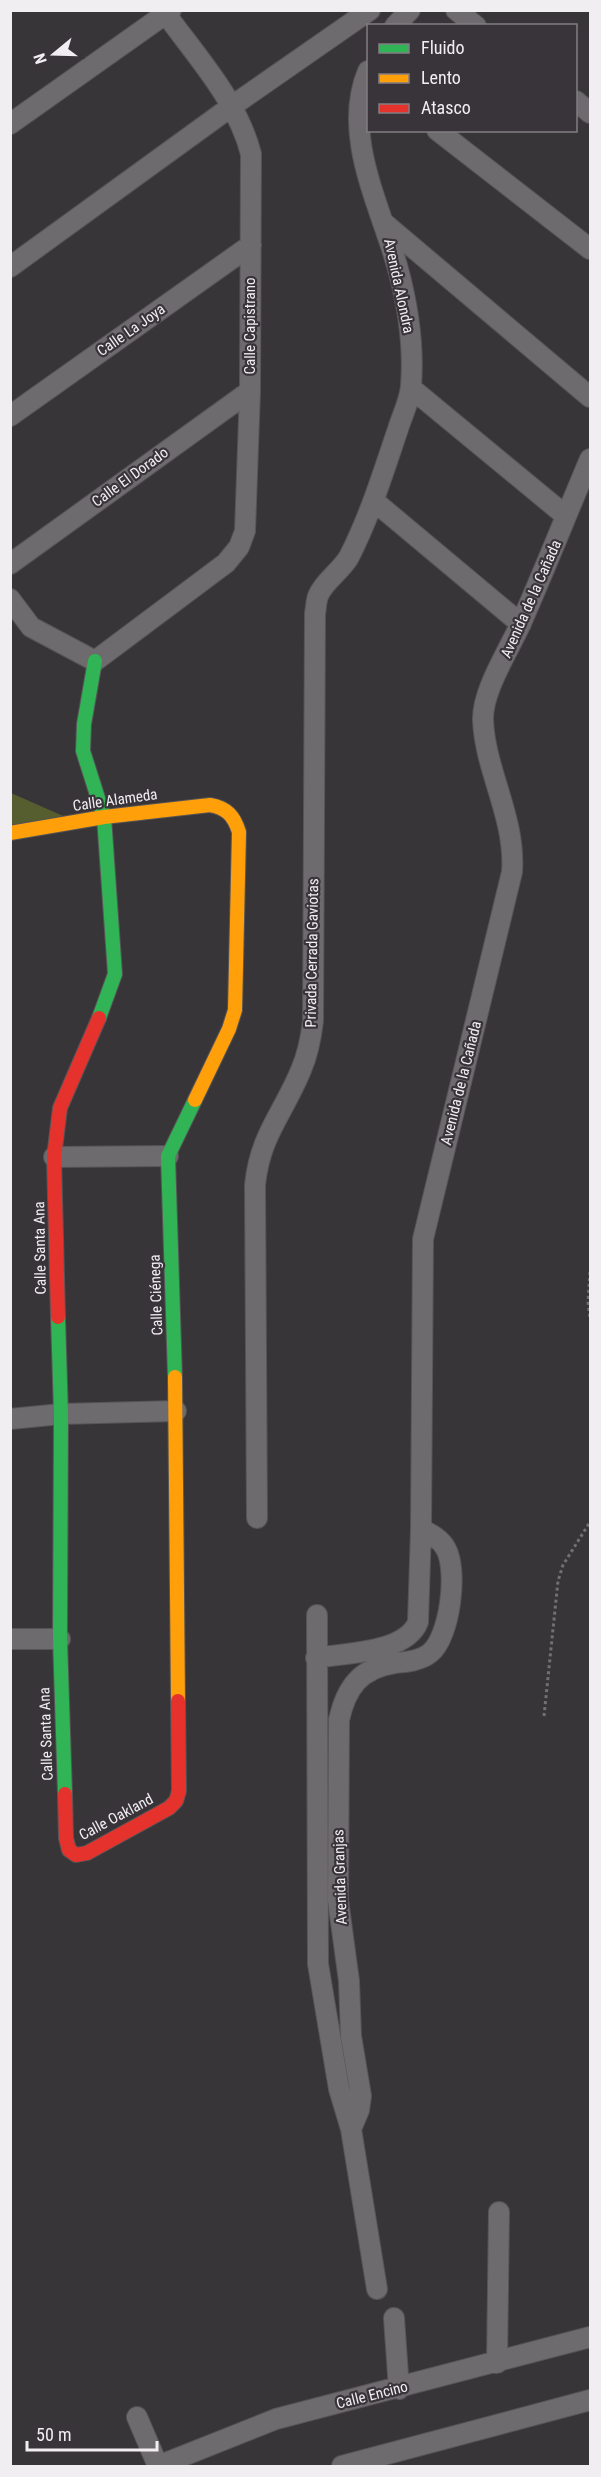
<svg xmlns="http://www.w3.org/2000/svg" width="601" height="2477" font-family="'Roboto Condensed',sans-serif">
  <rect width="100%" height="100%" fill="#383538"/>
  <path fill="#565d2e" d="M11 793 70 819 11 827Z"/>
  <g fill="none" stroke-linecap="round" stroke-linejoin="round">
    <defs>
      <path id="street" d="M456 10 476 26
        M395 26 410 10
        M576 101 590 113
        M10 124 171 10
        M437 130 590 249
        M385 224 590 397
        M10 267 232 106 370 10
        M411 388 566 516
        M10 416 251 245
        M374 501 521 624
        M10 564 250 391
        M10 599 31 627 95 661 226 563 239 547 245 531 250 391 251 154C237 99 195 55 163 10
        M54 1157 168 1156
        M10 1419 61 1414 176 1411
        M257 1518 255 1185C260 1135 283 1114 301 1070 308 1054 311 1038 313 1021L315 614C316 608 316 602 318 596 324 581 341 571 349 557 370 516 383 473 398 429 402 416 410 400 411 386 414 347 408 306 398 269 381 207 341 135 368 71
        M317 1615 318 1964 339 2089 351 2129 377 2289
        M10 1639H60
        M316 1658C345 1653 406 1653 418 1622L421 1529 423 1239 512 872C516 818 485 771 483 720 482 691 509 650 521 623 545 569 567 513 590 459
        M351 2129 359 2110 361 2096 351 2036 349 1981 338 1900 339 1720C346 1688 360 1668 395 1663 406 1662 420 1661 430 1653 450 1637 458 1571 446 1549 441 1539 431 1534 421 1529
        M394 2318 399 2389
        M497 2363 499 2212
        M137 2417 158 2466
        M158 2466 276 2419 590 2337
        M342 2466 590 2400"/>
      <path id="fast" d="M95 661 84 724 83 751 104 817 115 974 99 1018
        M58 1317 61 1414 60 1639 65 1794
        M175 1377 168 1156 195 1100"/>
      <path id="slow" d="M10 833 104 817 210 805C227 808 234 816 239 832L235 1010 229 1029 195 1100
        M175 1377 178 1701"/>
      <path id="jam" d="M58 1317 54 1157 60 1108 99 1018
        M65 1794 66 1838 69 1850 76 1855 87 1853 169 1808 176 1801 179 1791 178 1701"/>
    </defs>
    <use href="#street" stroke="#565456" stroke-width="22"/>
    <use href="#fast" stroke="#565456" stroke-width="16"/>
    <use href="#slow" stroke="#565456" stroke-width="16"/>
    <use href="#jam" stroke="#565456" stroke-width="16"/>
    <path stroke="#737073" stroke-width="3" stroke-dasharray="3 3" stroke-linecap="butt" d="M590 1272 588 1302 590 1318
      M544 1716 558 1581 563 1565 590 1522"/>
    <use href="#street" stroke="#6e6b6e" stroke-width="20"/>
    <use href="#fast" stroke="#30b455" stroke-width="14"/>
    <use href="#slow" stroke="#ff9f0a" stroke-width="14"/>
    <use href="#jam" stroke="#e5322d" stroke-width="14"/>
  </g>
  <g text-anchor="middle" stroke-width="4.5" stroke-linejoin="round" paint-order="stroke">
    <g font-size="15" fill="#f1eef1" stroke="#393439">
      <text transform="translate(399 286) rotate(78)" y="5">Avenida Alondra</text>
      <text transform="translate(250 326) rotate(-90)" y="5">Calle Capistrano</text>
      <text transform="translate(131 330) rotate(-35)" y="5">Calle La Joya</text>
      <text transform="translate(130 477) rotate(-36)" y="5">Calle El Dorado</text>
      <text transform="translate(531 599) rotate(-66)" y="5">Avenida de la Cañada</text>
      <text transform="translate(115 800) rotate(-8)" y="5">Calle Alameda</text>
      <text transform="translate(312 953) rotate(-89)" y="5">Privada Cerrada Gaviotas</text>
      <text transform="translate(461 1083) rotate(-76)" y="5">Avenida de la Cañada</text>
      <text transform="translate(40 1248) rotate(-91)" y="5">Calle Santa Ana</text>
      <text transform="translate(156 1295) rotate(-92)" y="5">Calle Ciénega</text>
      <text transform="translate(46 1734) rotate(-92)" y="5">Calle Santa Ana</text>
      <text transform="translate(116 1817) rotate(-28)" y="5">Calle Oakland</text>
      <text transform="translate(340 1877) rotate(-92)" y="5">Avenida Granjas</text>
      <text transform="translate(372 2395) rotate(-14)" y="5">Calle Encino</text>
    </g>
  </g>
  <rect width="601" height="2477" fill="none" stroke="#f1eef1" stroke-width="24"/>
  <rect x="367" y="24" width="210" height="108" fill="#393439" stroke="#837e83" stroke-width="1.5"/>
  <rect x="379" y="44" width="30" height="9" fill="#30b455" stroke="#837e83" stroke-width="1.5"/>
  <text x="421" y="54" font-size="18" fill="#f1eef1">Fluido</text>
  <rect x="379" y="74" width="30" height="9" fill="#ff9f0a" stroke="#837e83" stroke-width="1.5"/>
  <text x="421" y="84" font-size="18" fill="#f1eef1">Lento</text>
  <rect x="379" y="104" width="30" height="9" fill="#e5322d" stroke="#837e83" stroke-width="1.5"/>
  <text x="421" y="114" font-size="18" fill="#f1eef1">Atasco</text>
  <g transform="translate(54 54) rotate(251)" stroke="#393439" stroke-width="4.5" paint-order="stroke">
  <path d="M0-4.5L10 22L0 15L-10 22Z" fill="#f1eef1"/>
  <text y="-9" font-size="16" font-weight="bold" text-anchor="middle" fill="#f1eef1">N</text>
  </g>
  <path d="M27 2441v9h130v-9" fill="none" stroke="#f1eef1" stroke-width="3"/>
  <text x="36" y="2441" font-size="18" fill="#f1eef1" stroke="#393439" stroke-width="4.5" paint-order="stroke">50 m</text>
</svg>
